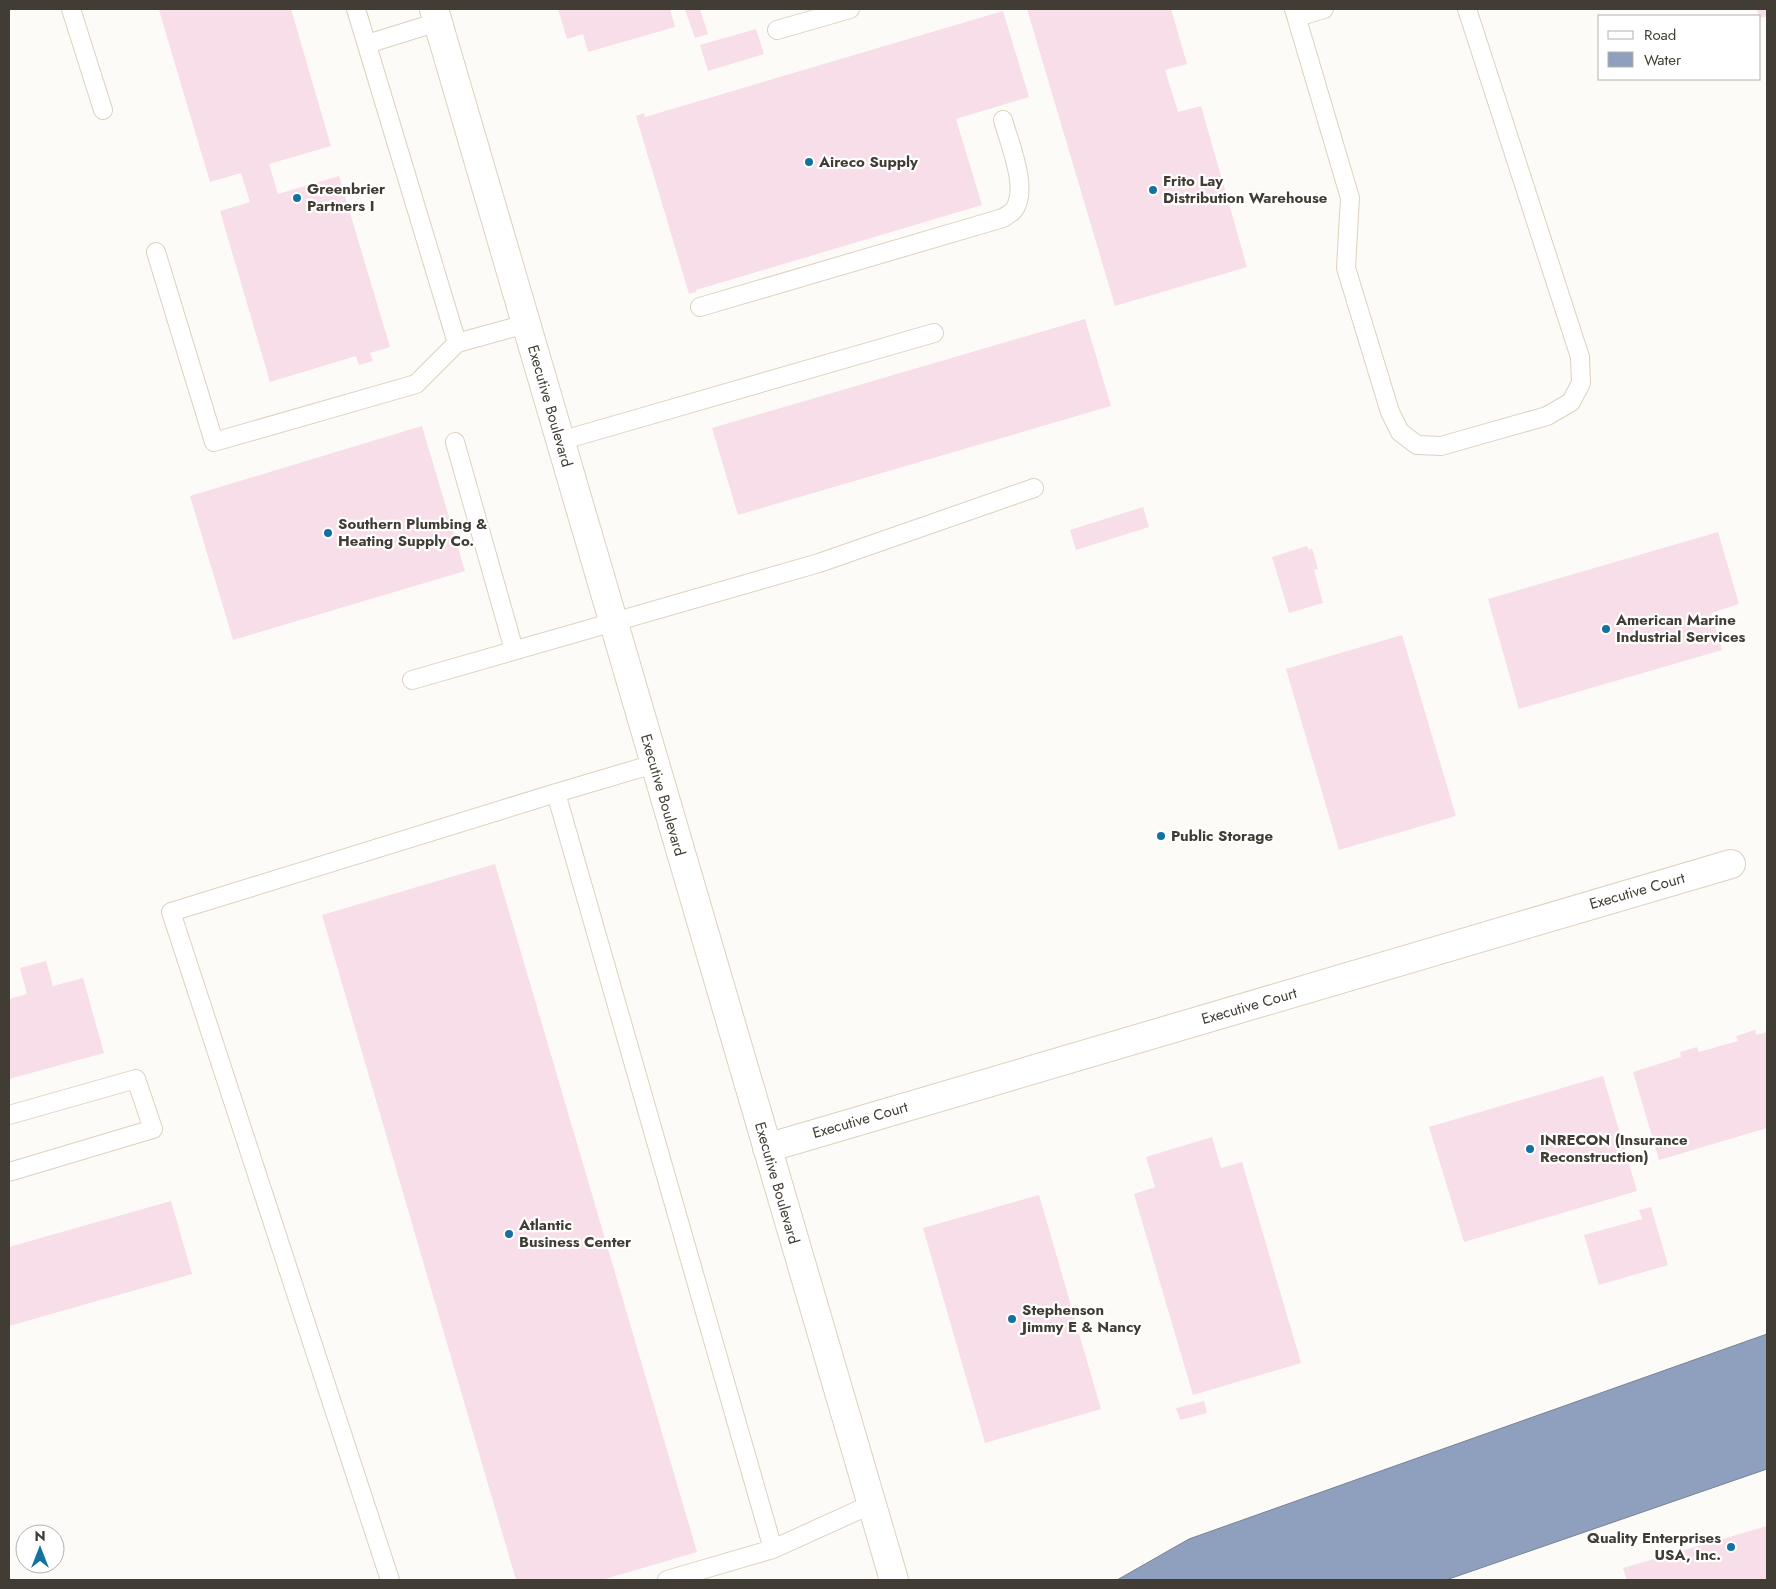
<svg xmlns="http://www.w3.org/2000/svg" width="1776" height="1589" font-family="Jost,sans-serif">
  <rect width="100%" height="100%" fill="#fdfbf7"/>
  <path fill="#8ea0be" stroke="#778295" d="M1767 1334V1469L1446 1580H1117L1189 1539Z"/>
  <path fill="#f8dee8" d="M165 9H291L331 146 269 164 278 194 339 176 390 347 370 353 373 361 359 365 356 356 270 382 220 211 250 202 241 173 210 182 159 10Z
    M558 9H670L675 27 588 52 583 34 567 39Z
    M690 9H700L708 34 695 38 685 10Z
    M1027 9H1171L1187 64 1165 70 1178 112 1201 106 1247 267 1115 306Z
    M1756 9H1767V16L1760 18Z
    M1003 11 1029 97 956 119 982 205 696 290V292L689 294 636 116 644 113 645 117Z
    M756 29 764 54 708 71 700 45Z
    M1085 319 1111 406 738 515 712 428Z
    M422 426 465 571 233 640 190 496Z
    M1143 507 1149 527 1076 550 1070 530Z
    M1718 532 1739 604 1711 613 1722 650 1519 709 1488 599Z
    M1307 546 1309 550 1312 548 1318 569 1314 570 1323 603 1289 613 1272 557Z
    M1402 635 1456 816 1339 850 1286 669Z
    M495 864 697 1552 602 1580H516L322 915Z
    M46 961 53 986 83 978 104 1053 9 1079V999L27 994 20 968Z
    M1755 1030 1756 1035 1767 1032V1128L1659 1160 1633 1072 1681 1057 1680 1052 1697 1047 1699 1052 1738 1041 1736 1036Z
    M1603 1076 1637 1191 1464 1242 1429 1127Z
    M1212 1137 1221 1168 1242 1162 1301 1363 1193 1395 1134 1194 1155 1187 1146 1157Z
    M1039 1195 1101 1409 985 1443 923 1228Z
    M171 1201 192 1274 9 1326V1247Z
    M1651 1207 1668 1265 1599 1285 1584 1235 1642 1219 1639 1210Z
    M1204 1401 1207 1413 1180 1420 1176 1408Z
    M1767 1526V1580H1627L1623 1568Z"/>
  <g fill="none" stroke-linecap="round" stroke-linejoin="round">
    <defs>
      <path id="service" d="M71 9 103 110
        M356 9 457 343 526 324
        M1294 9 1350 198 1346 268 1390 412 1400 432 1417 445 1441 446 1547 416 1571 402 1581 383 1580 357 1467 9
        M1297 17 1324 9
        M777 30 850 9
        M367 44 438 22
        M156 252 214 442 416 384 457 343
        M700 307 1003 218C1006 216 1011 213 1013 211 1030 191 1009 142 1003 120
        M560 441 934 333
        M455 442 514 650
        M412 680 819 563 1034 488
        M556 793 773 1549
        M9 1115 136 1079 153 1129 9 1172
        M390 1580 171 912 556 793 654 764
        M667 1580 773 1549 872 1504"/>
      <path id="minor" d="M767 1148 1731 864"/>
      <path id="tertiary" d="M434 9 894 1580"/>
    </defs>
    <use href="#service" stroke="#dcd2bd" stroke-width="20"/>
    <use href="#minor" stroke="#dcd2bd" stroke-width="30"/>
    <use href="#tertiary" stroke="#dcd2bd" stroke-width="30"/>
    <use href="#service" stroke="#fff" stroke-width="18"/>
    <use href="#minor" stroke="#fff" stroke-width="28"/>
    <use href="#tertiary" stroke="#fff" stroke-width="28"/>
  </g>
  <g fill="#1472a0" stroke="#fff" stroke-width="2">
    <circle cx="809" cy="162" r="5"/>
    <circle cx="1153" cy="190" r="5"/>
    <circle cx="297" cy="198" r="5"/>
    <circle cx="328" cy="533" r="5"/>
    <circle cx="1606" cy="629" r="5"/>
    <circle cx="1161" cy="836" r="5"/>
    <circle cx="1530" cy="1149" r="5"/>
    <circle cx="509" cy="1234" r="5"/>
    <circle cx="1012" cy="1319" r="5"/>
    <circle cx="1731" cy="1547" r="5"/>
  </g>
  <g text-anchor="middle" stroke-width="4.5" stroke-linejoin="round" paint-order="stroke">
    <g font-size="15" font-weight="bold" fill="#413c34" stroke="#fff" text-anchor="start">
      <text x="819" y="167">Aireco Supply</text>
      <text x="1163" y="186">Frito Lay<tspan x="1163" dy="17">Distribution Warehouse</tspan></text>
      <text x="307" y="194">Greenbrier<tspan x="307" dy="17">Partners I</tspan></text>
      <text x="338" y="529">Southern Plumbing &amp;<tspan x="338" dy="17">Heating Supply Co.</tspan></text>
      <text x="1616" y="625">American Marine<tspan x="1616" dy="17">Industrial Services</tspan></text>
      <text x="1171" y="841">Public Storage</text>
      <text x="1540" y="1145">INRECON (Insurance<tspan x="1540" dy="17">Reconstruction)</tspan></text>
      <text x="519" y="1230">Atlantic<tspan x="519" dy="17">Business Center</tspan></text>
      <text x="1022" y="1315">Stephenson<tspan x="1022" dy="17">Jimmy E &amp; Nancy</tspan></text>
      <text x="1721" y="1543" text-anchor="end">Quality Enterprises<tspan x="1721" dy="17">USA, Inc.</tspan></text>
    </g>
    <g font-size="15" fill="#413c34" stroke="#fff">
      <text transform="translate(550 406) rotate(74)" y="5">Executive Boulevard</text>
      <text transform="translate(663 795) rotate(74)" y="5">Executive Boulevard</text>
      <text transform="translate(1637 891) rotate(-16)" y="5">Executive Court</text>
      <text transform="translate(1249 1006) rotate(-16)" y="5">Executive Court</text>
      <text transform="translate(860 1120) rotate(-16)" y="5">Executive Court</text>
      <text transform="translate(777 1183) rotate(74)" y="5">Executive Boulevard</text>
    </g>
  </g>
  <rect width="1776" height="1589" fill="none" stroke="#413c34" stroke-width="20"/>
  <rect x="1598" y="15" width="162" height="65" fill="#ffffff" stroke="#b3b1ae"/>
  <rect x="1608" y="31" width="25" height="8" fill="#ffffff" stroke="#b3b1ae"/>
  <text x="1644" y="40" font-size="15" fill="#413c34">Road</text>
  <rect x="1608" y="52" width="25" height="15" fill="#8ea0be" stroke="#b3b1ae"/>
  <text x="1644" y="65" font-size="15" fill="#413c34">Water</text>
  <g transform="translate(40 1549)"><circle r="24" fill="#ffffff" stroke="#b3b1ae"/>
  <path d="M0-4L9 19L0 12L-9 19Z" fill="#1472a0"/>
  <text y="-8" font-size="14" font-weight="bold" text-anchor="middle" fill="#413c34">N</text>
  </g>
</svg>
